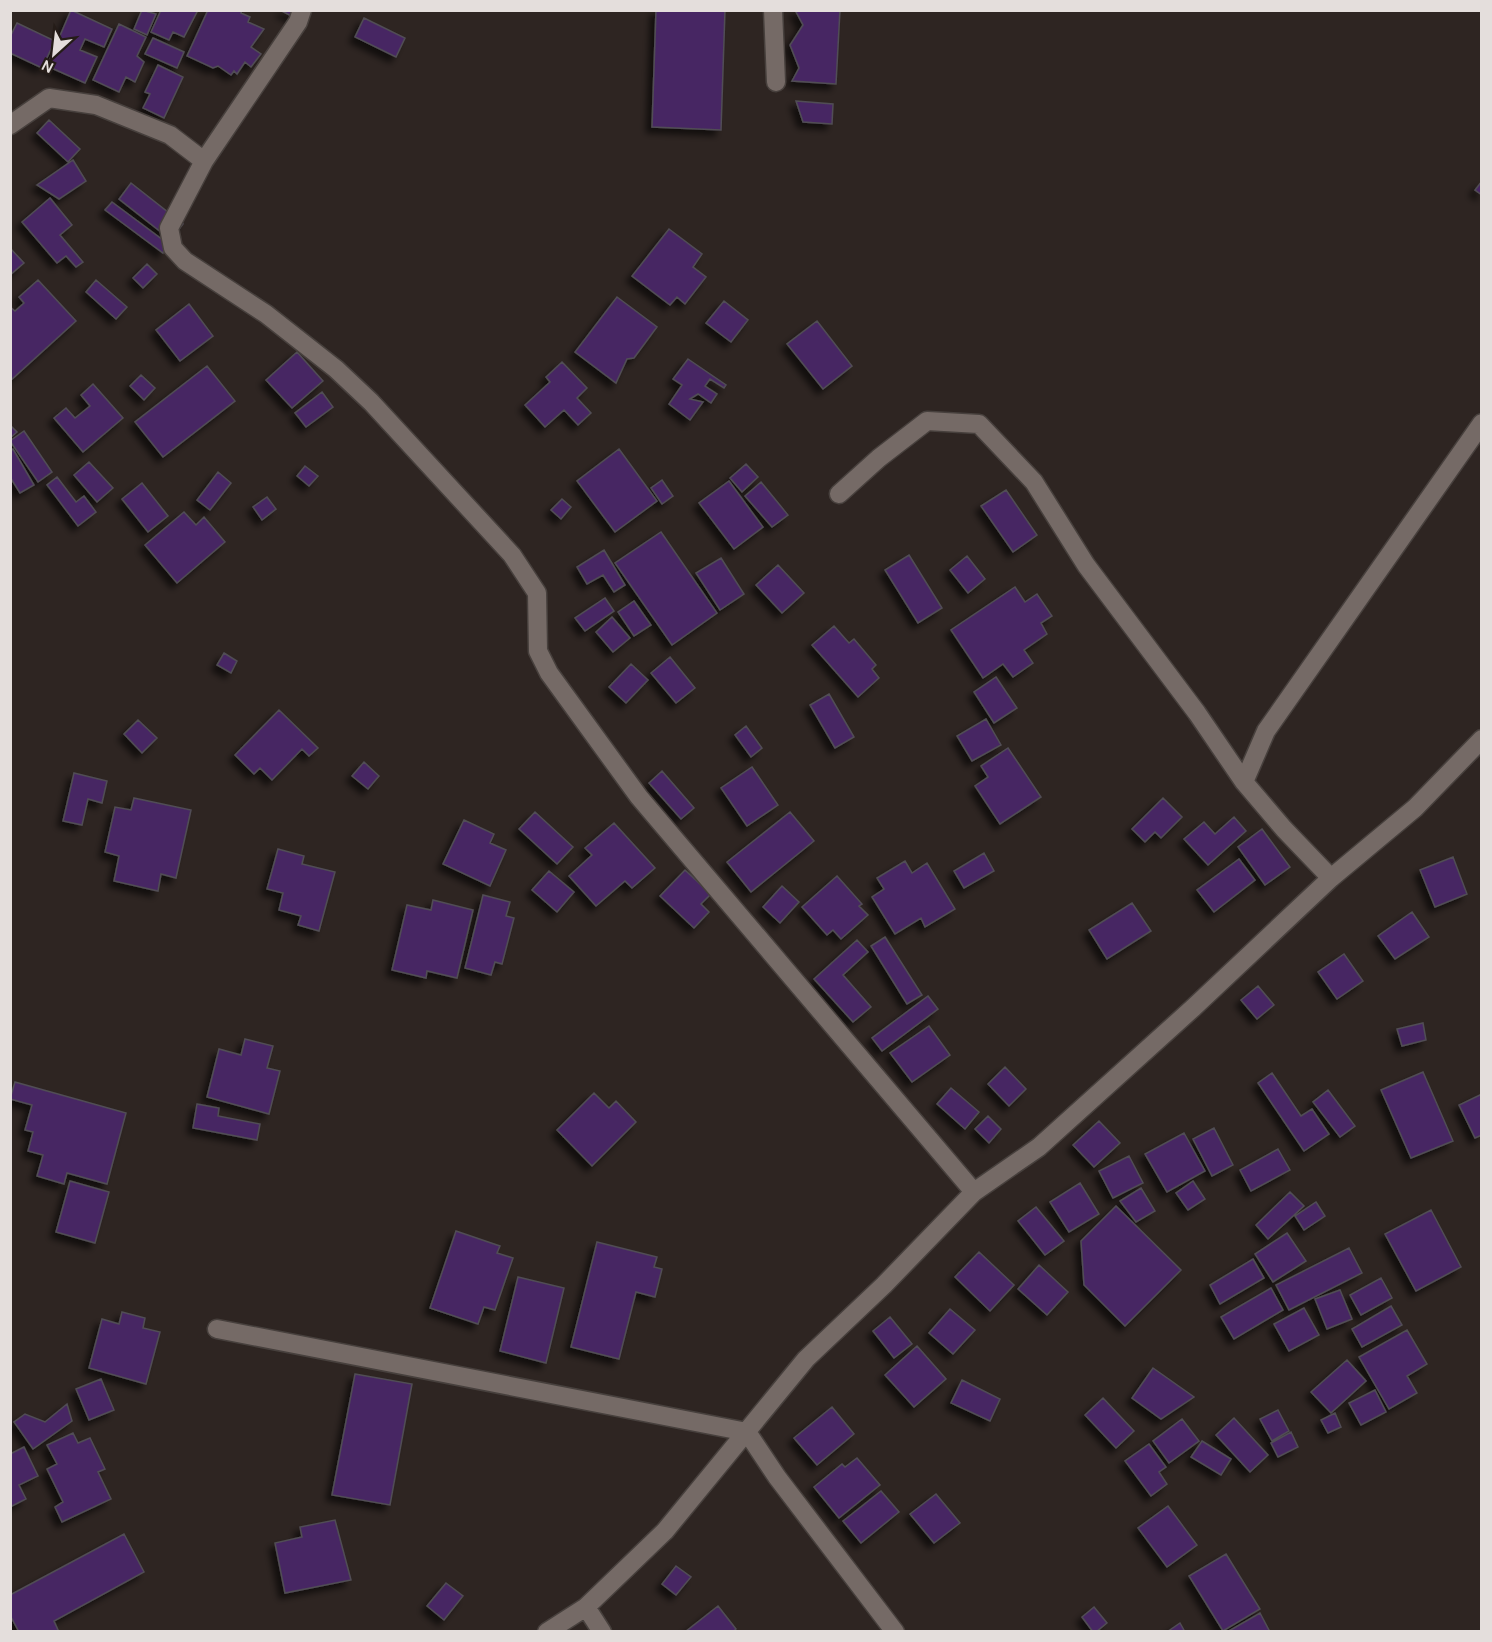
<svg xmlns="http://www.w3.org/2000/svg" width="1492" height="1642" font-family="Karla,sans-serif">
  <defs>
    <filter id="shadow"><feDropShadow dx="-5.5" dy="5.5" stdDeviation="3" flood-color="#0009"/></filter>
  </defs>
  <rect width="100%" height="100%" fill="#2e2522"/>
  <path fill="#472863" stroke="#514d55" stroke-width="1.5" filter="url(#shadow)" d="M71 10 112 29 104 47 85 39 80 50 97 57 85 83 47 66Z
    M142 10 156 14 147 35 134 29Z
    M161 10 175 11 198 10 184 37 173 32 169 40 151 32Z
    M208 10H242L241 13 250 17 248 22 264 29 251 47 261 54 251 67 245 62 237 74 234 71 231 75 218 66 213 68 187 56Z
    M280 10H298L295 18Z
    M656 10H725L721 130 652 127Z
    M795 10H840L836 84 792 81 799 68 790 45 803 25Z
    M364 18 405 38 396 57 355 37Z
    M17 23 55 41 42 68 10 53V37Z
    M119 24 146 37 137 56 144 62 135 82 126 77 119 92 93 80Z
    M153 38 184 52 177 68 145 54Z
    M158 65 183 77 164 118 143 108 150 94 145 92Z
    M796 101 833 104 832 124 803 122Z
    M49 120 80 149 68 162 37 133Z
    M73 160 86 181 59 199 37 185Z
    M1482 181V195L1475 190Z
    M131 183 183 224 171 240 119 199Z
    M50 198 72 225 60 235 83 262 76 267 66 256 57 263 22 222Z
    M112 202 167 243 163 253 105 210Z
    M669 229 702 254 693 267 706 277 685 304 677 297 670 305 632 276Z
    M10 248 24 263 10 275Z
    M147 264 157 274 143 288 133 278Z
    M38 280 76 321 10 381V307L15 311 24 303 19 297Z
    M96 280 127 307 116 319 86 292Z
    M617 297 657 327 634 358 627 359 616 383 575 352Z
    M724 301 748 320 731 342 706 323Z
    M189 304 213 336 180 361 156 330Z
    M817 321 852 366 823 389 787 344Z
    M297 352 323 381 292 408 266 380Z
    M688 359 726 385 724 388 710 379 705 386 717 394 711 403 698 394 690 399 703 402 690 420 669 404 682 385 673 379Z
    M562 362 587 388 577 398 591 413 578 425 564 410 545 427 525 405 550 382 546 377Z
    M207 366 235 401 163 457 135 422Z
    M141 375 155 388 144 400 130 386Z
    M93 384 123 418 83 452 54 418 66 408 75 418 90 406 81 395Z
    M322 392 333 407 306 427 295 413Z
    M10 425 17 432 10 438Z
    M24 431 52 472 38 482 10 441Z
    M13 449 34 485 20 493 10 477V451Z
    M619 449 657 501 615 532 577 481Z
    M89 462 113 488 97 502 74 475Z
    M746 464 758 477 742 492 730 478Z
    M305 466 318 476 309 486 297 476Z
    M218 472 231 483 210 510 197 500Z
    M57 477 76 502 84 496 96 512 78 526 47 485Z
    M662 480 673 496 662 504 651 488Z
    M729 481 763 527 734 549 699 503Z
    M761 482 788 515 772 527 745 496Z
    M142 483 168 516 148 532 122 499Z
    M1006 490 1037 535 1013 552 981 506Z
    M267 497 276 509 262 520 253 507Z
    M562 499 571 507 561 519 551 510Z
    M184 512 196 525 204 517 225 542 177 583 145 545Z
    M661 532 717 613 672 645 615 563Z
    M604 550 625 585 614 592 603 575 587 584 577 567Z
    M909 555 942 608 918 623 885 570Z
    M967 556 985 579 968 593 950 570Z
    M721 558 744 594 720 610 696 573Z
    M778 565 804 593 782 613 756 585Z
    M1015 587 1025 602 1037 594 1052 616 1041 623 1047 634 1024 650 1033 663 1013 677 1003 664 983 678 951 630Z
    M605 598 614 611 585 631 575 618Z
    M634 601 651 625 634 636 618 612Z
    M612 617 630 638 613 652 596 632Z
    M834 626 849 643 854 639 876 665 872 669 879 678 858 697 812 645Z
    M224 653 237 661 231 673 217 665Z
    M670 657 695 688 676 703 651 673Z
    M631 664 648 680 626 703 609 687Z
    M996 677 1017 708 994 723 974 692Z
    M829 694 854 737 835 748 810 705Z
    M279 710 318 748 309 756 302 749 272 780 260 768 254 774 235 755Z
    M986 719 1001 745 972 761 957 736Z
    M138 720 157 738 142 753 124 734Z
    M746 726 762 748 751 757 735 735Z
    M1008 748 1041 797 1000 824 975 786 988 777 981 766Z
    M364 762 379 776 368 789 352 776Z
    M752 767 778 805 747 826 721 788Z
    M662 771 694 808 681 819 649 783Z
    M74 773 107 781 102 803 88 799 82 825 63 821Z
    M134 798 191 810 176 878 161 874 158 891 114 881 119 856 105 852 115 807 131 810Z
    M1163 798 1182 817 1161 838 1155 832 1145 842 1132 829Z
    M535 812 573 847 557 864 519 829Z
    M790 812 814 841 751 892 727 862Z
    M1234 817 1246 831 1208 865 1184 839 1204 822 1215 834Z
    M464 820 494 834 490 843 506 850 490 886 443 864Z
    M614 823 655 868 632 888 625 881 596 906 569 876 592 855 585 848Z
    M1262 829 1290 867 1265 885 1238 847Z
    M278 849 304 856 302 864 335 872 319 931 298 925 301 916 279 910 283 893 267 889Z
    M984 853 994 871 964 888 954 871Z
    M1453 857 1467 894 1435 907 1420 870Z
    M1239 859 1255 880 1214 912 1197 890Z
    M905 861 912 873 927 863 955 909 925 927 921 918 895 934 872 897 884 889 877 878Z
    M685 870 711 894 701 904 709 912 694 928 660 896Z
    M549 871 574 892 557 912 532 890Z
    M837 876 862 904 859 906 868 915 841 939 833 930 827 935 802 907Z
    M782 886 799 902 780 923 763 907Z
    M483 895 510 902 506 916 514 918 502 964 495 962 491 975 465 968Z
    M433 900 473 910 457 978 427 971 426 978 392 970 407 905 431 910Z
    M1132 903 1151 931 1107 959 1089 930Z
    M1412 912 1429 937 1395 959 1378 936Z
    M885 937 922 995 907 1004 871 946Z
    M857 940 868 952 843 975 871 1007 853 1022 814 979Z
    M1344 954 1363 981 1337 999 1318 972Z
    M1258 986 1274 1005 1257 1019 1241 1000Z
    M928 996 938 1009 882 1051 872 1038Z
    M1423 1023 1426 1040 1402 1046 1397 1029Z
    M929 1026 950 1055 912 1082 890 1053Z
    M245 1039 273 1046 267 1068 280 1071 269 1114 207 1097 219 1049 241 1055Z
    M1005 1067 1026 1089 1009 1106 988 1084Z
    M1423 1072 1453 1141 1411 1158 1381 1090Z
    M1272 1073 1301 1116 1312 1109 1329 1134 1304 1151 1258 1083Z
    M15 1082 126 1113 107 1184 67 1173 64 1184 37 1176 43 1155 28 1151 33 1132 25 1130 32 1105 10 1099Z
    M951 1088 979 1112 965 1129 937 1104Z
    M1328 1090 1355 1126 1340 1137 1313 1102Z
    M594 1093 609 1108 616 1101 636 1122 592 1166 557 1130Z
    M1482 1094V1135L1475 1138 1459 1105Z
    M197 1104 219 1108 218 1116 260 1124 257 1140 193 1128Z
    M988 1116 1001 1129 989 1143 975 1129Z
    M1099 1121 1120 1143 1094 1167 1073 1145Z
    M1214 1128 1233 1165 1212 1176 1193 1139Z
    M1184 1133 1205 1171 1167 1192 1145 1154Z
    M1278 1149 1290 1170 1251 1191 1240 1170Z
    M1129 1156 1143 1183 1113 1198 1099 1171Z
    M70 1181 109 1192 95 1243 56 1232Z
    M1193 1181 1205 1199 1188 1210 1176 1193Z
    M1080 1183 1099 1214 1069 1232 1050 1202Z
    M1141 1188 1155 1211 1136 1222 1120 1201Z
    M1290 1192 1304 1206 1268 1239 1256 1225Z
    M1316 1202 1325 1216 1304 1230 1295 1216Z
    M1116 1206 1181 1270 1125 1326 1084 1285 1081 1241Z
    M1036 1207 1064 1241 1045 1255 1018 1221Z
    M1431 1210 1461 1267 1416 1291 1385 1234Z
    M456 1231 500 1246 497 1253 513 1258 495 1310 484 1307 478 1324 430 1308Z
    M1287 1233 1306 1261 1273 1282 1255 1254Z
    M597 1242 657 1257 654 1267 662 1269 655 1297 636 1292 619 1359 571 1347Z
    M1349 1248 1362 1273 1289 1310 1276 1285Z
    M979 1252 1014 1285 990 1311 955 1277Z
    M1253 1259 1264 1278 1220 1304 1210 1285Z
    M1039 1265 1068 1292 1047 1315 1018 1289Z
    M518 1277 564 1288 546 1363 500 1351Z
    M1381 1278 1392 1298 1361 1315 1350 1295Z
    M1271 1288 1283 1310 1234 1339 1221 1317Z
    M1340 1290 1352 1319 1327 1329 1315 1299Z
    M1391 1306 1402 1325 1362 1347 1352 1329Z
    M1304 1308 1319 1335 1289 1351 1274 1324Z
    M950 1309 975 1330 953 1354 929 1333Z
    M122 1312 145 1318 143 1328 160 1332 146 1384 89 1368 102 1319 119 1324Z
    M890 1317 912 1344 894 1358 873 1331Z
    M1407 1330 1427 1364 1407 1376 1417 1393 1389 1409 1359 1357Z
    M917 1346 946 1379 914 1407 885 1375Z
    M1347 1360 1366 1381 1331 1413 1311 1392Z
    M1153 1368 1194 1397 1161 1419 1132 1398Z
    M355 1374 412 1384 390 1505 332 1495Z
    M101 1379 114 1410 89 1420 76 1389Z
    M962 1380 1000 1399 990 1421 951 1403Z
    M1375 1390 1386 1412 1361 1425 1349 1403Z
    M1103 1398 1134 1431 1116 1448 1085 1415Z
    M67 1404 72 1421 33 1449 14 1422 25 1414 45 1422Z
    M832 1407 854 1434 817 1465 794 1438Z
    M1278 1410 1289 1431 1272 1441 1260 1419Z
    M1335 1413 1341 1427 1328 1433 1321 1420Z
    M1234 1418 1268 1455 1250 1472 1216 1435Z
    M1182 1419 1199 1441 1169 1463 1153 1441Z
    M1291 1432 1298 1447 1278 1457 1271 1443Z
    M73 1433 78 1443 90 1438 105 1469 98 1472 111 1499 62 1522 55 1507 63 1502 47 1469 57 1464 47 1445Z
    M1202 1441 1231 1459 1221 1475 1191 1457Z
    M1149 1444 1166 1467 1159 1472 1167 1484 1151 1496 1125 1461Z
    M24 1447 38 1476 19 1485 26 1499 10 1507V1454Z
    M857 1458 880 1485 839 1518 814 1487 842 1464 845 1467Z
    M881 1491 899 1512 861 1543 843 1521Z
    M936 1494 960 1523 934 1543 910 1514Z
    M1168 1506 1197 1545 1167 1567 1138 1528Z
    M335 1520 351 1580 285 1593 275 1543 302 1537 300 1527Z
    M124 1534 144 1572 54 1621 59 1632H19L10 1615V1595Z
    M1226 1554 1260 1609 1223 1631 1189 1576Z
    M676 1566 691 1577 676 1595 662 1584Z
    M446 1583 463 1596 444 1620 427 1606Z
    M718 1606 736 1629 733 1632H685Z
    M1094 1607 1107 1623 1096 1632H1093L1082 1617Z
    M1260 1613 1270 1632H1227Z
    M1180 1623 1185 1632H1167Z"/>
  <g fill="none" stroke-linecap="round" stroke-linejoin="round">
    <defs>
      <path id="street" d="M302 10 298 22 204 161 169 228 173 248 185 261 266 314 336 369 371 402 512 555 537 593 538 651 549 673 639 797 974 1192
        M773 10 776 82
        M10 125 49 98 96 105 170 135 204 161
        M839 494 879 458 927 421 979 424 1034 482 1086 565 1197 713 1244 782 1284 829 1331 878
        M1244 782 1266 731 1482 423
        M217 1329 747 1432 777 1477 895 1632
        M586 1607 602 1632
        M547 1632 586 1607 665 1531 806 1359 884 1285 974 1192 1039 1147 1193 1008 1331 878 1415 808 1482 739"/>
    </defs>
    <use href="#street" stroke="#47403d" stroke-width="21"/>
    <use href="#street" stroke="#756a66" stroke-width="18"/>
  </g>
  <rect width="1492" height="1642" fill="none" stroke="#e4dedc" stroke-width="24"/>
  <g transform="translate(54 54) rotate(207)" stroke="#251c18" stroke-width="4.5" paint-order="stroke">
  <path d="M0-4.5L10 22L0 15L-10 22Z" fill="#e4dedc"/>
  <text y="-9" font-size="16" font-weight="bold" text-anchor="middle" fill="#e4dedc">N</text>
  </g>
</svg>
